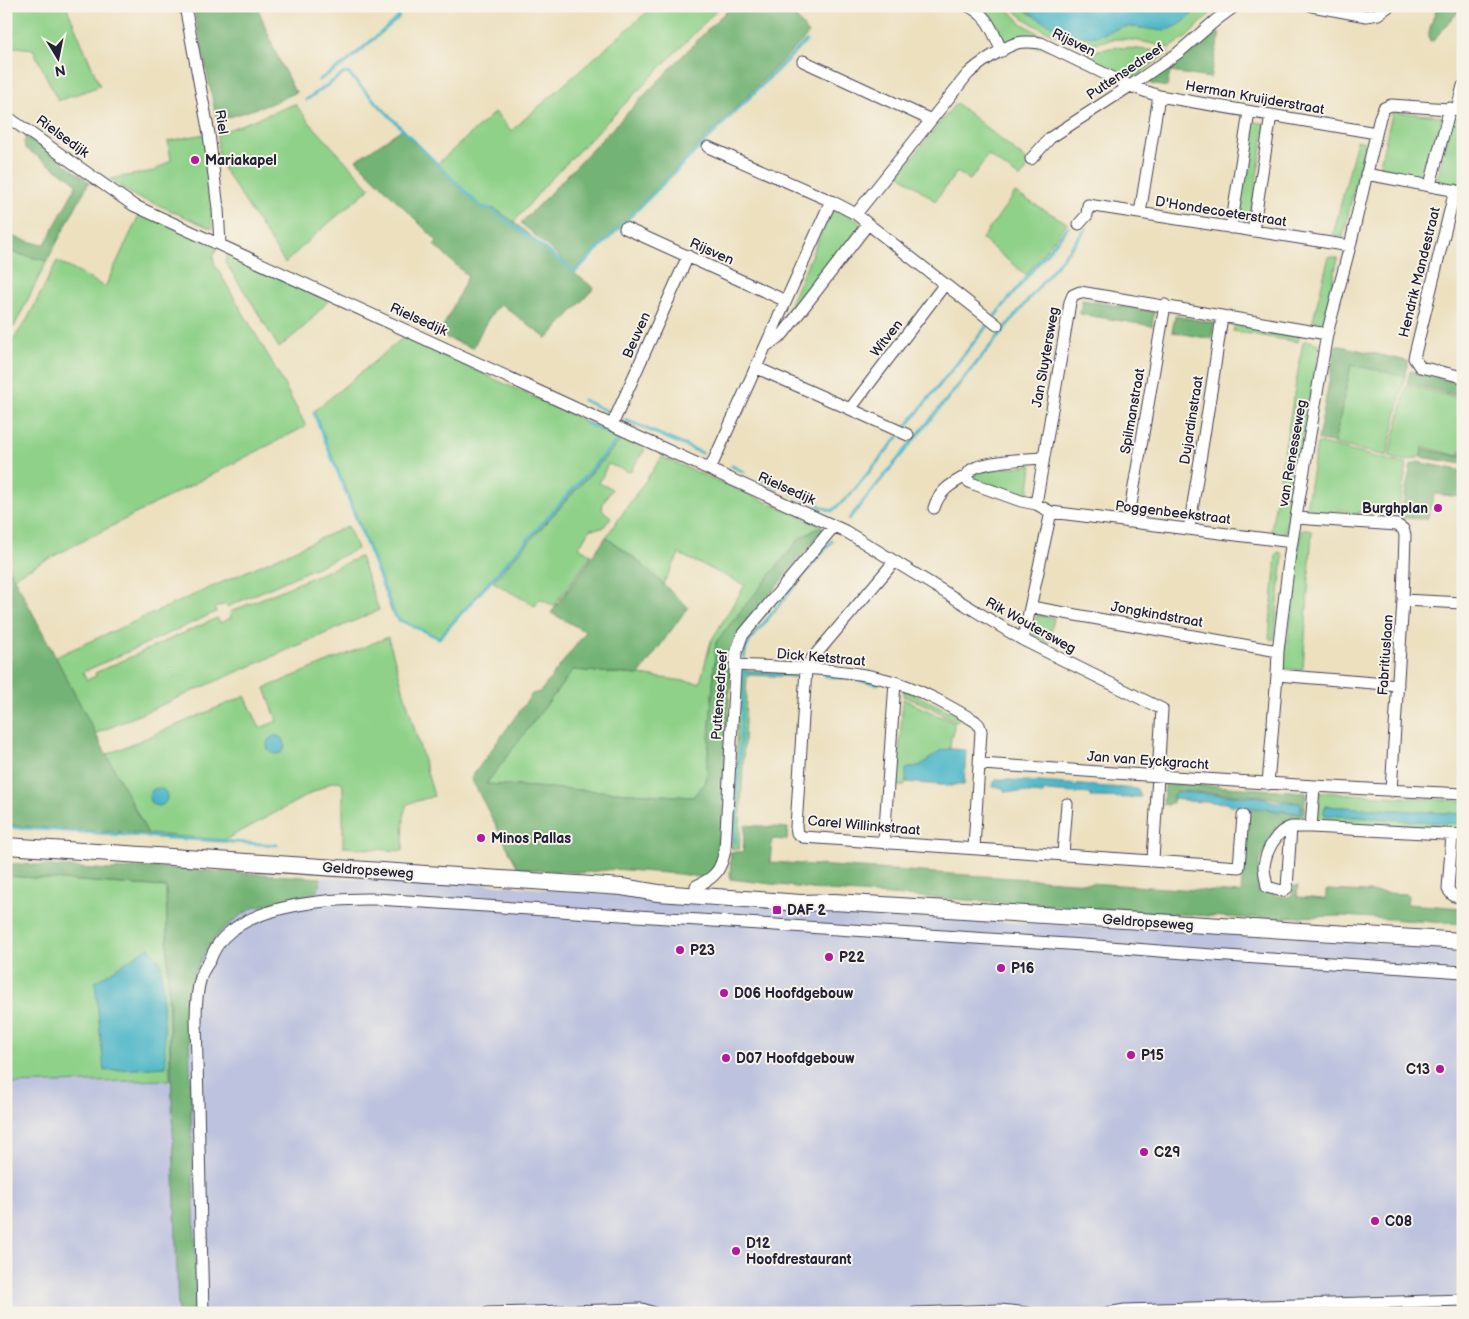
<svg xmlns="http://www.w3.org/2000/svg" width="1469" height="1319" font-family="'Balsamiq Sans',sans-serif">
  <rect width="100%" height="100%" fill="#f7f3e8"/>
  <filter id="ink" filterUnits="userSpaceOnUse"><feTurbulence type="fractalNoise" baseFrequency=".02" numOctaves="2"/><feDisplacementMap in="SourceGraphic" scale="10" xChannelSelector="R" yChannelSelector="G"/><feConvolveMatrix kernelMatrix="1 2 1 2 8 2 1 2 1" color-interpolation-filters="sRGB"/></filter>
  <filter id="wash" filterUnits="userSpaceOnUse"><feTurbulence type="fractalNoise" baseFrequency=".0096" numOctaves="4" result="noise"/><feDisplacementMap in="SourceGraphic" scale="20" xChannelSelector="R" yChannelSelector="G"/><feGaussianBlur stdDeviation="1.12" result="paint"/><feColorMatrix in="noise" values="0 0 0 0 0 0 0 0 0 0 0 0 0 0 0 0 0 1.4 0 .05"/><feComposite in="paint" operator="in"/></filter>
  <g filter="url(#wash)">
    <rect width="100%" height="100%" fill="#ece0bf"/>
    <path fill="#bdc3de" d="M6 866 144 874 439 880 684 901 1019 923 1304 937 1426 947 1463 949V1313H396V1308L277 1313H6Z"/>
    <path fill="#8fd189" stroke="#587a62" d="M6 6H66L100 86 58 101 33 49 6 46Z
      M654 6H721L548 182 514 222 495 209 479 206 437 164 495 112 511 131Z
      M974 6H1006L1021 23 1066 49 1069 52 1008 43 1004 41 989 14Z
      M1011 6H1022L1029 13 1071 34H1103L1115 29 1127 26 1142 28 1194 12 1198 6H1211L1210 14 1188 36 1170 48C1153 44 1135 39 1117 39 1108 39 1099 44 1090 43 1067 42 1025 25 1011 6Z
      M1116 47 1169 52 1129 82 1074 54 1070 50 1088 52Z
      M956 103 1031 164 1020 178 988 155 970 180 957 172 935 201 899 174Z
      M295 104 311 124 370 188 311 238 285 263 219 162 217 134Z
      M1393 112 1442 116 1428 179 1378 172 1392 114Z
      M1453 117 1463 118V185L1437 180Z
      M1252 121 1266 124 1249 223 1236 221Z
      M205 134 212 229 154 203 136 197 110 179 154 171 171 160 168 141Z
      M1357 140 1365 142 1343 237 1333 235Z
      M1015 193 1067 223 1026 275 982 239Z
      M834 210H840L859 222 860 226 777 333 831 211Z
      M141 211 217 248 213 257 215 265 272 362 306 426 13 577 6 565V350L28 318 57 261 105 287Z
      M6 251 47 261 14 327 6 321Z
      M229 254 328 301 306 325 279 348 252 303 225 262 227 255Z
      M1329 256 1338 258 1323 322 1313 320Z
      M1235 325 1300 335 1298 342 1233 331Z
      M404 337 645 449 630 472 608 464 599 483 612 489 603 503 602 510 611 517 603 528 590 529 579 547 591 555 554 606 540 599 535 606 493 582 621 440 439 639 393 616 348 493 313 412Z
      M1306 340 1317 343 1319 347 1286 531 1284 534 1273 533 1271 530 1303 342Z
      M1353 364 1405 376 1387 456 1334 444 1351 365Z
      M1407 385 1463 399V438L1459 456 1423 447 1420 457 1406 461 1389 457Z
      M1317 443 1405 464 1407 465 1397 518 1378 517 1379 513 1358 512V516H1349V511L1338 510 1333 515 1309 514 1306 509Z
      M662 457 822 526 800 538 716 642 706 782 693 797 486 784 573 670 639 675 700 683 711 641 745 585 679 554 663 584 640 562 606 537Z
      M1032 465 1028 497 974 479V471Z
      M348 526 357 549 227 607 225 604 215 608 216 612 83 672 87 680 96 676 95 673 217 618 220 623 231 618 230 612 360 557 379 610 95 734 55 657Z
      M1304 529H1309L1312 531 1303 668 1301 670 1284 669 1282 664 1285 641H1288L1301 531Z
      M1280 552 1283 556 1274 639 1271 640 1269 638 1276 556 1277 553Z
      M1037 615 1054 618 1049 643 1032 635Z
      M388 637 434 796 407 804 404 813 403 851 343 847V784L339 781 332 782 225 840 148 834 106 755 245 696 260 728 277 721 265 688Z
      M743 670 796 673 798 677 747 675 739 849 731 848 740 671Z
      M904 690 960 716 957 722 926 705 903 696Z
      M903 699 954 723 953 736H951L950 749 933 757 921 765 907 769 906 782H905L904 786H897Z
      M1320 792 1463 801V814L1326 806 1324 807V813L1325 815 1350 816 1352 817 1463 824V834L1318 823Z
      M6 876 166 887 170 1080 6 1084Z"/>
    <path fill="#73b375" stroke="#4a6a58" d="M193 6H257L277 56 294 90 297 92 270 104 217 121Z
      M733 6H787L809 34 575 271 521 223 719 18Z
      M1438 6H1463L1433 41 1430 42C1426 32 1434 17 1438 6Z
      M1215 28 1220 33 1210 78 1170 72 1167 87 1151 84 1149 80 1189 52Z
      M402 129 479 206 495 209 514 222 574 273 594 288 547 339 501 304C487 317 481 332 473 348L439 335 468 276 434 245 437 241 356 160Z
      M27 135 89 182 47 261 6 251V235L39 244H45L75 188 76 185 74 181 25 148 24 142Z
      M1082 300 1154 312 1152 326 1080 314Z
      M1175 316 1214 323 1212 339 1172 332Z
      M1336 345 1407 361 1408 366 1405 376 1351 365 1334 444 1318 440Z
      M1410 371 1463 384V397L1407 383Z
      M1463 448V464L1421 457 1423 449 1460 457Z
      M1418 462 1463 471V490L1459 497 1436 494 1434 496 1427 519 1400 518 1411 465Z
      M822 526 823 530 737 635 732 647 721 856 706 878 679 874 614 869 581 873 518 868 471 778 532 694 540 692 586 632 551 613 606 537 640 563 688 607 639 675 573 670 486 784 693 797 706 782 716 642 800 538Z
      M6 565 18 585 148 834 6 825Z
      M1165 783 1306 792 1303 822 1291 821 1283 824 1276 829 1259 863V885C1267 895 1280 898 1292 896L1293 886H1298L1297 897 1326 899V891L1328 890 1407 894 1408 896 1407 904 1463 908V924L1343 916 1240 918 829 891 730 879 731 852H743L745 825 788 828 787 840 772 839 770 862 1241 893 1248 807 1299 814 1301 812 1302 805 1300 803 1260 796 1177 791 1173 794V803H1169L1168 805 1163 804Z
      M6 863 111 870 150 867 165 868 321 878C319 887 319 892 310 896L255 907 241 915 219 933 206 951 194 973 188 1000 197 1313H178L166 887 6 876Z"/>
    <path fill="#4ab5c7" stroke="#366c81" d="M1022 6H1198C1189 20 1174 32 1156 30 1146 29 1135 26 1125 27 1115 28 1106 34 1096 36 1074 40 1038 21 1022 6Z
      M267 745a9 9 0 1 1 18 0a9 9 0 1 1-18 0Z
      M950 749 966 750 964 785H952V786L906 782V769L921 765 941 750Z
      M997 779 1138 789 1141 797H1131V798L1096 797H1091V794L1044 791 1043 794 1004 791V788L993 787 994 782Z
      M149 797a9 9 0 1 1 18 0a9 9 0 1 1-18 0Z
      M1177 792 1251 797 1259 796 1273 801 1300 803 1301 805V812L1299 813 1228 805V803L1183 801V800L1173 799 1174 795Z
      M1325 806 1463 814V824L1325 815 1324 813Z
      M149 947 161 963 166 1067 104 1071 95 982Z"/>
    <g fill="none" stroke-linecap="round" stroke-linejoin="round">
      <path stroke="#4ab5c7" stroke-width="3" d="M199 6V8
        M319 80 347 62 399 17 397 11 381 6
        M306 100 343 74 348 73 411 138 482 208H488L494 211 558 259
        M559 259 575 272 806 41
        M995 316 1068 227
        M583 400 607 411
        M314 413 395 615 399 620 439 638 619 438 584 422
        M626 420 702 453
        M905 428 987 326
        M732 466 744 472
        M763 481 779 488
        M791 493 805 499
        M818 505 832 511 850 495 898 437
        M849 519 1086 229
        M744 658 746 648 751 639 832 541
        M825 676 858 680 878 684
        M6 827 277 845
        M735 843 744 672 793 676"/>
    </g>
  </g>
  <g filter="url(#ink)">
    <g fill="none" stroke-linecap="round" stroke-linejoin="round">
      <defs>
        <path id="street" d="M185 6 209 134 218 209 220 244
          M968 6C989 16 992 31 1002 51
          M1312 6 1366 16 1378 14 1389 6
          M803 61 931 120
          M1457 109 1463 86
          M6 116 133 205 612 425 845 531 1023 640 1162 709 1153 860
          M708 147 831 201 856 214 868 224 783 334 766 346
          M1031 159 1050 138 1130 86 1178 53 1216 20 1235 6
          M1366 174 1463 192
          M1430 185 1450 108
          M1455 190 1414 358 1420 367 1463 377
          M1140 213 1159 96
          M856 214 967 75C978 64 1002 48 1017 43 1025 41 1033 42 1041 43L1130 86 1159 96 1376 133
          M868 224 997 325
          M1079 224 1087 215 1088 205 1350 246
          M625 228 786 301
          M1231 228 1249 112
          M1253 231 1271 115
          M757 368 850 409 945 284
          M850 409 908 435
          M612 425 688 256
          M710 469 831 201
          M1036 504 1021 501 971 483 967 480 966 476C968 474 969 472 971 470 983 461 1027 459 1043 458
          M934 508C939 491 951 484 966 476
          M1051 512 1292 542
          M1296 518 1397 525 1403 529 1405 535 1403 600 1391 791
          M1128 522 1165 305
          M1189 529 1213 379 1222 316
          M894 562 811 660 806 669 796 827 797 833 803 837 1239 867 1243 816
          M1403 600 1463 603
          M1031 607 1278 651
          M1023 640 1051 512 1036 504 1068 315 1070 302 1073 295 1080 292 1327 334
          M735 665C788 668 844 667 895 682 923 691 949 706 975 721L979 725 981 731 974 848
          M1277 675 1398 685
          M980 764C1141 774 1302 787 1463 794
          M1268 784 1277 675 1278 651 1290 553 1309 440 1327 334 1350 246 1380 117 1384 108 1391 105 1463 110
          M1291 827H1311L1463 835
          M1291 827 1287 888 1282 891 1267 887C1266 880 1264 873 1264 866 1266 851 1276 831 1291 827Z
          M1311 827 1314 787
          M1452 835 1448 889C1452 896 1455 897 1463 897
          M884 842 895 682
          M1063 854 1067 804
          M696 886C715 878 721 870 725 850L736 653 742 636 834 526
          M203 1313 196 1019C196 1005 197 990 201 977 202 971 207 965 210 960 213 952 218 943 224 937 257 904 332 898 377 899L1098 946 1184 953 1463 972
          M488 1313 642 1309 654 1313
          M915 1313 1000 1310 1028 1313
          M1107 1313 1125 1310 1463 1300"/>
        <path id="secondary" d="M6 846 622 887 658 893 801 903 834 902 1463 941"/>
      </defs>
      <use href="#street" stroke="#403e4f" stroke-width="13"/>
      <use href="#secondary" stroke="#403e4f" stroke-width="18"/>
      <use href="#street" stroke="#fff" stroke-width="11"/>
      <use href="#secondary" stroke="#fff" stroke-width="16"/>
    </g>
  </g>
  <g fill="#b5179e" stroke="#f7f3e8" stroke-width="2">
    <circle cx="195" cy="160" r="5"/>
    <circle cx="1438" cy="508" r="5"/>
    <circle cx="481" cy="838" r="5"/>
    <rect x="772" y="905" width="10" height="10" rx="2.5"/>
    <circle cx="680" cy="950" r="5"/>
    <circle cx="829" cy="957" r="5"/>
    <circle cx="1001" cy="968" r="5"/>
    <circle cx="724" cy="993" r="5"/>
    <circle cx="1131" cy="1055" r="5"/>
    <circle cx="726" cy="1058" r="5"/>
    <circle cx="1440" cy="1069" r="5"/>
    <circle cx="1144" cy="1152" r="5"/>
    <circle cx="1375" cy="1221" r="5"/>
    <circle cx="736" cy="1251" r="5"/>
  </g>
  <g text-anchor="middle" stroke-width="4" stroke-linejoin="round" paint-order="stroke">
    <g font-size="14" fill="#22223b" stroke="#f7f3e8">
      <text transform="translate(1074 42) rotate(26)" y="5">Rijsven</text>
      <text transform="translate(1125 71) rotate(-34)" y="5">Puttensedreef</text>
      <text transform="translate(1255 97) rotate(10)" y="5">Herman Kruijderstraat</text>
      <text transform="translate(222 122) rotate(81)" y="5">Riel</text>
      <text transform="translate(63 136) rotate(36)" y="5">Rielsedijk</text>
      <text transform="translate(1221 211) rotate(9)" y="5">D'Hondecoeterstraat</text>
      <text transform="translate(712 251) rotate(24)" y="5">Rijsven</text>
      <text transform="translate(1419 272) rotate(-76)" y="5">Hendrik Mandestraat</text>
      <text transform="translate(419 319) rotate(24)" y="5">Rielsedijk</text>
      <text transform="translate(636 335) rotate(-66)" y="5">Beuven</text>
      <text transform="translate(886 338) rotate(-52)" y="5">Witven</text>
      <text transform="translate(1045 357) rotate(-80)" y="5">Jan Sluytersweg</text>
      <text transform="translate(1132 411) rotate(-80)" y="5">Spilmanstraat</text>
      <text transform="translate(1191 420) rotate(-81)" y="5">Dujardinstraat</text>
      <text transform="translate(1292 453) rotate(-80)" y="5">van Renesseweg</text>
      <text transform="translate(787 488) rotate(24)" y="5">Rielsedijk</text>
      <text transform="translate(1173 512) rotate(7)" y="5">Poggenbeekstraat</text>
      <text transform="translate(1157 614) rotate(10)" y="5">Jongkindstraat</text>
      <text transform="translate(1031 625) rotate(29)" y="5">Rik Woutersweg</text>
      <text transform="translate(1385 655) rotate(-86)" y="5">Fabritiuslaan</text>
      <text transform="translate(821 657) rotate(5)" y="5">Dick Ketstraat</text>
      <text transform="translate(719 695) rotate(-86)" y="5">Puttensedreef</text>
      <text transform="translate(1148 760) rotate(4)" y="5">Jan van Eyckgracht</text>
      <text transform="translate(864 825) rotate(5)" y="5">Carel Willinkstraat</text>
      <text transform="translate(368 870) rotate(4)" y="5">Geldropseweg</text>
      <text transform="translate(1148 922) rotate(4)" y="5">Geldropseweg</text>
    </g>
    <g font-size="14" font-weight="bold" fill="#22223b" stroke="#f7f3e8" text-anchor="start">
      <text x="205" y="165">Mariakapel</text>
      <text x="1428" y="513" text-anchor="end">Burghplan</text>
      <text x="491" y="843">Minos Pallas</text>
      <text x="787" y="915">DAF 2</text>
      <text x="690" y="955">P23</text>
      <text x="839" y="962">P22</text>
      <text x="1011" y="973">P16</text>
      <text x="734" y="998">D06 Hoofdgebouw</text>
      <text x="1141" y="1060">P15</text>
      <text x="736" y="1063">D07 Hoofdgebouw</text>
      <text x="1430" y="1074" text-anchor="end">C13</text>
      <text x="1154" y="1157">C29</text>
      <text x="1385" y="1226">C08</text>
      <text x="746" y="1248">D12<tspan x="746" dy="16">Hoofdrestaurant</tspan></text>
    </g>
  </g>
  <rect width="1469" height="1319" fill="none" stroke="#f7f3e8" stroke-width="25"/>
  <g transform="translate(58 58) rotate(170)" stroke="#f7f3e8" stroke-width="4" paint-order="stroke">
  <path d="M0-4L9 19L0 12L-9 19Z" fill="#22223b"/>
  <text y="-8" font-size="14" font-weight="bold" text-anchor="middle" fill="#22223b">N</text>
  </g>
</svg>
